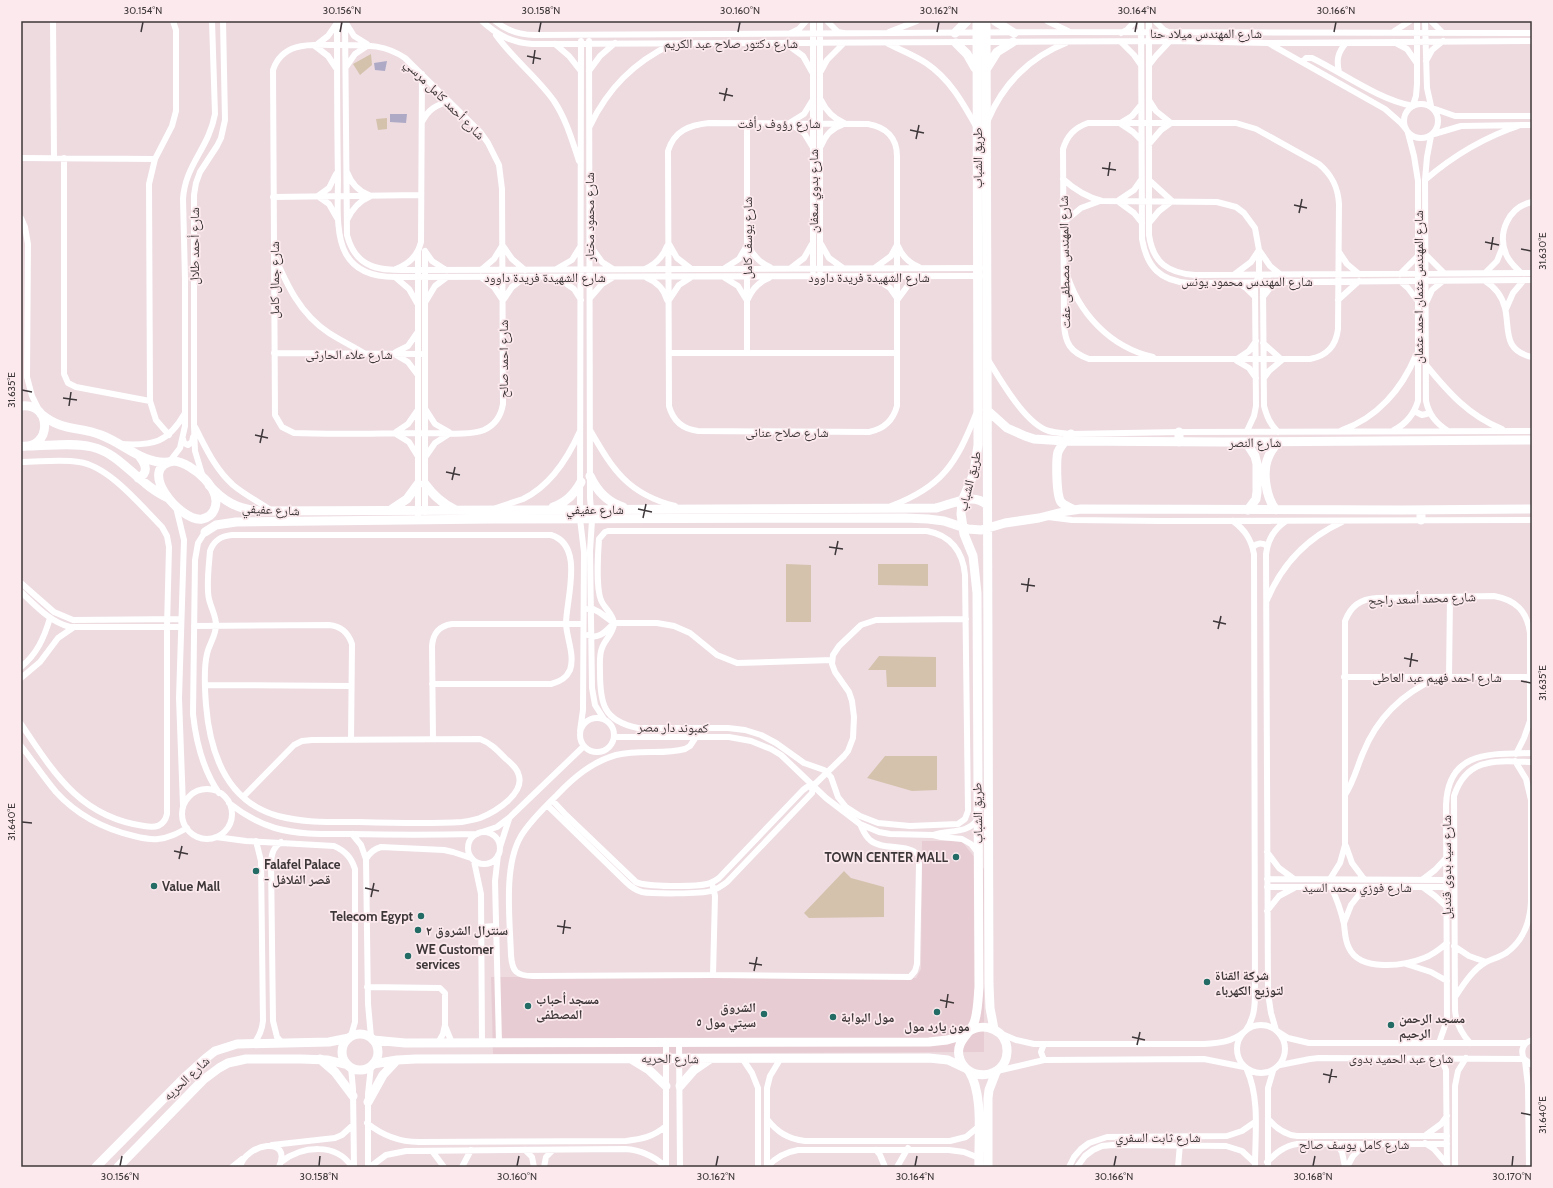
<svg xmlns="http://www.w3.org/2000/svg" width="1553" height="1188" font-family="Cabin,'Noto Naskh Arabic',sans-serif">
  <rect width="100%" height="100%" fill="#eddbe0"/>
  <path fill="#e7cdd3" d="M922 841H961L964 844 984 869V1052L493 1054 491 977 916 978 921 969Z"/>
  <path fill="#d5c2ad" d="M371 54 372 65 360 75 353 64Z
    M387 118V129L378 130 376 119Z
    M786 564 811 565V622H786Z
    M878 564H928V586L878 585Z
    M879 656 936 657V687H887L886 670H868Z
    M885 756H937V790L912 791 867 778Z
    M844 871 851 878 884 887V917L809 918 804 913Z"/>
  <path fill="#aeaac6" d="M387 61 385 71 375 70 374 63Z
    M390 114H407L406 123 390 122Z"/>
  <g fill="none" stroke-linecap="round" stroke-linejoin="round">
    <path stroke="#fff" stroke-width="6" d="M53 21 54 158
      M337 21C337 74 337 126 338 179 338 200 335 235 346 254 356 272 375 277 395 277L980 276
      M345 21 347 235C357 273 385 270 418 270L980 268
      M482 21C497 35 511 42 532 44L1170 41 1268 43 1532 41
      M495 21C507 31 519 35 535 35L1070 32 1532 33
      M813 21V271
      M820 21V271
      M827 21 838 32 843 33
      M1047 21 1068 31
      M1141 21 1142 239C1147 267 1160 281 1189 283L1532 280
      M1149 21V235C1153 263 1168 273 1195 275L1532 273
      M1155 21 1164 30 1168 32
      M1425 21 1427 88 1431 106
      M1431 21 1443 33
      M346 23 354 36 367 44
      M889 32 917 21
      M1393 32 1410 21
      M791 33 799 29 806 21
      M1121 33 1127 30 1135 21
      M496 35C513 59 537 77 554 101 566 119 572 140 579 161
      M589 41 590 498 592 520 590 551 592 688 595 705 604 719
      M1121 42 1134 55 1141 65
      M1394 42 1407 49 1416 62
      M785 43 803 56 812 72
      M887 43C900 50 914 55 926 63 950 79 963 103 977 128
      M555 44 569 56 580 70
      M1270 44 1385 109 1401 123 1406 129
      M345 45C368 45 386 45 405 58L481 133 488 143 499 165 502 189 503 404C501 416 495 425 484 430 469 436 442 433 426 433 382 433 338 435 294 433L282 427 275 415 273 70C284 38 318 46 345 45Z
      M1426 61 1432 50 1443 41
      M1302 62 1306 58H1312C1343 73 1379 100 1413 106
      M1149 65 1156 56 1170 41
      M346 67 355 54 367 46
      M336 68 328 56 315 46 328 36 337 23
      M589 71 600 56 615 43
      M821 71 827 60 844 43
      M1339 72C1336 60 1338 52 1346 43
      M821 100C826 111 833 118 844 123
      M1404 121a17 17 0 1 1 34 0a17 17 0 1 1-34 0Z
      M1413 105 1416 96 1417 84V21
      M1435 109 1455 116H1532
      M988 120C1003 84 1030 57 1066 43
      M422 122C428 110 436 104 450 102
      M791 122 804 114 812 101
      M1122 122 1132 116 1141 105
      M709 123 868 124C886 127 897 138 897 156V406C893 421 884 429 869 432L698 431C682 429 673 421 669 406L668 151C674 131 689 125 709 123Z
      M1088 123H1236L1256 129 1319 164C1332 175 1338 187 1339 204L1338 329C1336 346 1327 356 1310 359H1089C1070 352 1065 343 1064 324L1063 149C1067 136 1074 128 1088 123Z
      M791 124 804 133 812 146
      M1121 124 1133 132 1141 140
      M590 126C608 88 634 62 672 44
      M1434 134 1461 126 1532 125
      M1431 136 1427 157 1425 180 1426 401C1429 415 1436 423 1448 431
      M1149 144 1161 130 1171 123 1156 111 1149 100
      M821 146C825 136 832 128 842 125
      M21 158 155 159
      M64 158V374L68 383 76 387 150 401
      M347 172C351 183 358 191 369 195
      M1063 179C1075 190 1086 197 1102 201L1217 202 1236 207 1244 213 1255 228 1259 250V275L1263 289 1264 406C1267 417 1270 424 1278 432
      M1149 180 1172 201 1159 211 1149 223
      M1425 180C1454 155 1484 137 1521 125
      M318 196 329 188 336 174
      M273 197 421 195
      M319 197 329 204 337 218
      M1119 200 1134 190 1141 180
      M1119 202 1134 213 1142 223
      M21 218 25 227 28 244 27 377 32 396 39 410
      M347 220C352 209 359 201 371 196
      M1064 222 1081 208 1100 201
      M589 244 602 262 613 269
      M669 244 677 258 690 268
      M821 244 829 258 843 268
      M748 245C753 255 759 263 770 267
      M503 246 512 259 525 270
      M898 246C902 256 909 263 919 267
      M425 251V512
      M425 251 432 261 446 270
      M1339 252 1347 264 1359 274
      M274 255C287 285 300 314 329 333 340 340 352 346 364 353
      M1426 255 1444 273
      M876 267 891 256 897 245
      M558 268 572 260 580 247
      M725 268 739 259 746 247
      M791 268 804 258 812 244
      M396 269C409 264 418 255 421 242L422 74
      M645 269C656 264 663 257 667 246
      M481 270 494 259 502 246
      M1066 271C1078 313 1110 347 1153 357
      M1485 273 1497 261 1503 246
      M1521 273C1515 267 1509 262 1506 254 1497 232 1509 207 1532 202
      M1235 274 1251 262 1259 250 1270 266 1280 274
      M1400 274 1418 256
      M395 277 409 289 417 303
      M481 277 494 287 502 299
      M558 278 574 289 581 300
      M647 278C657 282 664 289 667 300
      M725 278 738 286 746 299
      M875 278 890 288 897 298
      M1400 281 1408 288 1417 300
      M1485 281C1495 287 1502 296 1505 308 1510 329 1502 350 1532 357
      M1238 283 1246 288 1255 297
      M1263 297 1270 288 1279 282
      M590 298 602 284 612 278
      M504 299 512 287 525 277
      M748 299C752 289 759 282 769 278
      M898 299 909 284 919 277
      M669 300 679 285 690 278
      M1338 300 1359 281
      M426 301 435 286 447 277
      M1427 301 1432 290 1443 281
      M1506 309 1513 293 1524 280
      M1263 343 1282 360 1269 371 1264 378
      M396 352 408 346 417 333
      M274 353 421 354
      M669 353H897
      M747 353V123
      M396 355 408 362 417 374
      M987 358C1000 379 1025 424 1049 431 1056 433 1064 433 1071 434L1179 432 1532 431
      M1237 359 1249 351 1256 341
      M1237 361 1249 368 1256 378
      M1426 365C1448 392 1469 416 1502 429
      M426 410 435 424 449 432
      M1414 411 1422 415 1430 413
      M195 427C206 448 215 469 233 485 245 495 259 502 272 511
      M590 430C613 470 628 494 675 506
      M1342 430C1377 418 1402 389 1416 355
      M1394 430C1406 424 1414 414 1418 401V181L1414 156 1408 133
      M1247 431 1254 416 1256 406 1255 289 1257 280
      M396 432 408 424 417 411
      M396 434 409 442 417 455
      M169 435 156 420 150 401 149 184 155 159 172 126 176 111V30L173 21
      M183 439 184 443 188 445 192 442 193 437
      M121 444C153 446 168 443 185 413
      M426 456 435 443 449 434
      M170 461 180 448 185 426V279L183 199C185 165 209 148 215 114L212 21
      M21 462C40 462 61 459 79 462 109 466 141 506 162 527L167 536 169 547 167 627V814C164 827 155 828 144 826 80 817 54 773 21 724
      M202 474 195 451 194 426V195L196 183 200 172 217 146 221 138 225 120 223 21
      M891 506C942 487 956 464 976 414
      M176 507 184 540 179 698 183 806
      M496 508C505 505 514 502 523 499 550 486 568 458 580 431
      M1048 517 1072 520 1160 521 1532 520
      M418 520V251
      M1233 521C1245 530 1251 539 1254 554L1255 993C1255 1006 1254 1019 1246 1030
      M608 531H927C950 535 963 551 965 575L968 811 965 819 958 824 910 826 878 823 860 816 846 807 838 797 831 777 824 770 804 763 776 743 761 735 745 730 728 728H638C603 721 600 703 600 672 600 664 599 655 602 648 605 639 614 633 614 623 613 614 604 608 601 600 596 588 598 552 599 539L605 532Z
      M205 532 198 543 195 560 193 714C196 742 203 770 219 793
      M1253 547C1257 543 1262 542 1267 546
      M21 583 54 612 73 620 181 619
      M21 592C36 606 50 622 70 627H181
      M1267 600C1282 564 1307 538 1342 522
      M588 609H593L599 612 614 623H657L674 626 690 633 717 655 737 663 832 660
      M194 626 329 625C341 626 348 632 352 644L351 740
      M588 635C599 640 606 631 613 624
      M21 667C37 654 44 638 50 618
      M1344 677H1530
      M1449 677 1450 597
      M21 678 40 662 58 638 74 627
      M206 685 351 686
      M580 735a17 17 0 1 1 34 0a17 17 0 1 1-34 0Z
      M580 731 583 710 584 552 580 519 581 41
      M614 737H729L751 741 771 749 781 755 826 798 860 824 879 832 890 834 933 835 941 837 962 839 971 844 978 853
      M696 737 690 746 685 749C664 755 640 749 616 755 592 762 574 777 557 795 544 808 530 821 521 836 503 866 510 921 511 955 512 971 516 976 533 976L713 975 910 977 915 971 917 964 919 864 918 855C909 843 882 851 870 840 865 836 863 830 860 824
      M433 739 432 646C433 633 439 626 452 624H583
      M21 746C33 761 44 778 56 792 77 815 104 829 134 836 142 838 151 840 158 839 169 838 178 833 187 828
      M182 814a25 25 0 1 1 50 0a25 25 0 1 1-50 0Z
      M1345 795C1354 781 1357 767 1363 753 1377 718 1403 693 1437 678
      M243 797 294 745 302 741 312 740 480 739C491 743 498 751 506 759 511 763 516 767 518 773 527 793 495 812 480 818 474 820 468 821 462 822 428 824 393 823 359 822 332 822 304 823 278 816 227 802 210 753 206 705 205 692 204 666 207 654 209 644 216 636 216 625 216 616 211 608 209 599 206 586 209 565 210 551 214 540 221 536 232 535H551C585 545 566 599 566 624 567 639 575 656 570 670 566 679 559 682 551 684H432
      M552 800 566 815 636 882C646 887 695 887 707 884 712 883 715 881 719 878L803 790 807 787 813 786
      M229 803C243 814 258 823 275 828 299 835 326 834 351 834 393 835 435 835 477 834
      M547 805 626 882C630 886 635 890 642 892 652 894 701 894 711 891 717 889 722 886 727 882L812 793 813 786 844 756 848 751 853 738 854 717 852 701 849 692 835 672 832 664 833 655 839 646 861 625 876 620 966 619
      M482 832 497 827 509 818 584 746
      M468 848a16 16 0 1 1 32 0a16 16 0 1 1-32 0Z
      M352 834 361 845 366 859
      M933 835C949 829 966 835 977 820
      M216 837 246 841 334 846C345 851 351 857 355 869V1022L351 1036
      M281 842C274 847 272 852 271 861L273 1021 277 1037 282 1043
      M1346 846 1352 863 1364 879
      M500 847 509 819
      M1267 852 1279 868 1294 879
      M498 855 495 881 499 1043
      M474 861 481 894 482 1043
      M1267 879 1446 880
      M1330 879 1340 863 1345 845V621C1351 606 1360 599 1377 598L1494 596C1516 600 1527 611 1530 633V721L1524 738 1516 754
      M1422 880 1435 870 1447 857
      M713 887 715 896 713 975
      M1267 887H1446
      M1331 887C1337 899 1341 911 1344 924 1345 933 1345 941 1349 948 1360 972 1404 966 1424 958 1433 955 1440 949 1447 943
      M1424 888 1435 896 1447 907
      M1267 911 1279 896 1294 888
      M1344 923 1351 905 1365 887
      M481 927 496 926
      M1454 946 1469 956 1486 962
      M1406 964 1431 972 1447 981
      M367 987 440 988 445 993V1025L443 1034 438 1043
      M1455 997C1463 985 1473 969 1486 962 1492 959 1500 957 1506 953 1523 941 1530 922 1531 902V800L1526 779 1515 761
      M1237 1049a24 24 0 1 1 48 0a24 24 0 1 1-48 0Z
      M445 1026 452 1043
      M1276 1030 1271 1013 1268 993 1266 554C1268 540 1273 530 1286 521
      M1277 1031 1288 1038 1309 1043H1526
      M1002 1034 1016 1040 1034 1044H1204C1219 1043 1232 1042 1244 1032
      M371 1037 368 1004 366 859C370 852 374 849 381 847L444 850 453 852 471 858
      M1532 1040C1523 1043 1520 1050 1524 1059L1532 1065
      M254 1043C260 1036 262 1030 263 1021L261 861 256 841
      M666 1043V1167
      M679 1043 680 1167
      M1439 1043 1447 1020 1446 805C1448 750 1491 754 1532 753
      M1470 1043C1461 1033 1456 1023 1455 1010L1454 796C1467 756 1498 761 1532 762
      M1044 1044 1041 1052 1044 1060
      M742 1058 752 1073 758 1088V1167
      M1438 1058 1443 1063 1446 1070 1447 1167
      M1525 1061 1528 1086 1529 1167
      M1280 1065 1310 1059 1319 1058 1524 1059
      M351 1067 353 1089 354 1167
      M1247 1070C1260 1099 1255 1135 1255 1167
      M997 1071 1044 1060 1204 1059 1244 1067
      M767 1119C777 1132 788 1139 805 1141H950L966 1137 978 1127
      M1268 1119C1276 1128 1285 1135 1297 1136H1447
      M367 1123C383 1136 399 1142 419 1142L626 1141C642 1139 653 1137 666 1126
      M1426 1135 1441 1124 1447 1116
      M1336 1143 1342 1152 1345 1167
      M1425 1143 1434 1149 1447 1164
      M272 1145 335 1138 342 1135 353 1125
      M525 1150 532 1157 534 1167
      M876 1150 880 1155 885 1167
      M432 1151 444 1167
      M281 1162C302 1146 336 1142 352 1167
      M1267 1162C1276 1153 1284 1146 1297 1144H1447
      M232 1167 242 1159
      M240 1167C246 1143 293 1135 279 1167
      M368 1167V1094L371 1066
      M370 1167 386 1155 406 1151 625 1149C642 1150 654 1156 666 1167
      M462 1167 471 1150
      M544 1167 546 1157 553 1150
      M767 1167C776 1157 785 1152 798 1150H949L964 1152 979 1158
      M767 1167V1088L770 1076 781 1058
      M897 1167 908 1148
      M1069 1167 1074 1157 1081 1149 1089 1143 1107 1137 1227 1136 1242 1131 1255 1122
      M1077 1167 1085 1156 1093 1150 1102 1146 1113 1145 1226 1146 1242 1151 1255 1163
      M1178 1167 1180 1144
      M1268 1167V1088L1273 1071
      M1347 1167 1353 1156 1365 1144
      M1455 1167V1086L1458 1071 1466 1058"/>
    <path stroke="#fff" stroke-width="9" d="M986 21 989 984 990 1008 994 1029
      M995 21 1014 33
      M955 33 967 21
      M956 43 967 54 975 68
      M987 68 997 52 1013 42
      M21 406C53 402 52 450 21 446
      M987 410 1007 428 1025 436 1034 439 1065 441 1223 442 1532 440
      M41 414C63 432 78 426 101 435 125 444 142 464 168 462
      M1071 434C1067 439 1061 445 1058 452 1056 459 1056 495 1061 502 1064 506 1070 507 1074 510
      M1179 442V432
      M1246 442 1255 456 1257 464V492L1256 499 1248 510
      M28 446C49 446 72 442 92 447 114 452 128 470 145 483 152 489 160 494 168 498
      M174 461C192 463 224 490 214 510 212 515 207 518 202 519 180 522 135 467 174 461Z
      M590 476C597 491 607 502 623 507
      M138 478C149 473 146 465 140 457
      M425 484C433 495 441 503 454 509
      M209 485C223 501 237 509 259 511L936 508C953 504 973 492 987 505
      M553 507C566 503 575 493 581 482
      M392 509 407 499 418 484
      M1276 510C1266 498 1262 472 1268 458 1270 452 1274 447 1278 442
      M1421 520V510
      M205 532 216 525 236 522 493 519 905 518 928 519 944 521 968 529 981 530 1005 523 1039 518 1067 511 1081 509 1401 510 1532 509
      M968 1032C984 1021 1008 1030 1007 1052 1006 1080 965 1083 959 1056 956 1041 969 1035 974 1023 978 1012 978 998 979 987L977 593 973 556 964 534 961 514 962 501 974 473 978 445 977 21
      M342 1052a18 18 0 1 1 36 0a18 18 0 1 1-36 0Z
      M373 1040 405 1043 929 1042 947 1040 965 1035
      M320 1059 335 1072 353 1096
      M631 1059 649 1070 666 1086
      M373 1064 397 1060 416 1059 929 1058 948 1060 965 1068
      M969 1071C984 1096 978 1138 979 1167
      M680 1086 694 1070 710 1059
      M368 1102 383 1075 397 1060
      M96 1167 186 1076 206 1058 215 1051 237 1044 329 1042 349 1038
      M118 1167 203 1080 219 1068 228 1063 246 1059H301L328 1060 348 1065
      M988 1167V1098L989 1090 996 1072"/>
  </g>
  <path fill="none" stroke="#3e3739" stroke-width="1.5" d="M141 32 143 22M340 32 342 22M539 32 541 22M738 32 740 22M937 32 939 22M1135 32 1137 22M1334 32 1336 22M527 56 541 59M533 64 535 50M719 93 733 96M724 101 727 88M910 130 924 133M916 139 919 125M1102 168 1116 170M1108 176 1110 162M1294 205 1307 208M1299 213 1302 199M1485 242 1499 245M1521 249 1531 251M1491 250 1493 237M22 390 32 392M63 398 77 400M69 406 71 392M255 435 268 438M260 443 263 429M446 472 460 475M452 480 455 467M638 509 652 512M643 518 646 504M829 547 843 549M835 555 838 541M1021 584 1035 586M1027 592 1029 578M1213 621 1226 624M1218 629 1221 616M1404 658 1418 661M1410 667 1412 653M1521 681 1531 683M22 822 32 823M174 851 188 854M179 859 182 846M365 888 379 891M371 897 374 883M557 926 571 928M563 934 565 920M749 963 762 965M754 971 757 957M940 1000 954 1003M946 1008 948 994M1132 1037 1145 1040M1137 1045 1140 1032M1323 1074 1337 1077M1329 1083 1332 1069M1521 1113 1531 1115M120 1166 122 1156M319 1166 320 1156M517 1166 519 1156M716 1166 718 1156M915 1166 917 1156M1114 1166 1116 1156M1313 1166 1315 1156M1512 1166 1513 1156"/>
  <g fill="#236c66" stroke="#fbe9ed" stroke-width="1.5">
    <circle cx="956" cy="857" r="4"/>
    <circle cx="256" cy="871" r="4"/>
    <circle cx="154" cy="886" r="4"/>
    <circle cx="421" cy="916" r="4"/>
    <circle cx="418" cy="930" r="4"/>
    <circle cx="408" cy="956" r="4"/>
    <circle cx="1207" cy="982" r="4"/>
    <circle cx="528" cy="1006" r="4"/>
    <circle cx="937" cy="1012" r="4"/>
    <circle cx="764" cy="1014" r="4"/>
    <circle cx="833" cy="1017" r="4"/>
    <circle cx="1391" cy="1025" r="4"/>
  </g>
  <g text-anchor="middle" stroke-width="3.5" stroke-linejoin="round" paint-order="stroke">
    <g font-size="13" fill="#3e3739" stroke="#fbe9ed">
      <text x="1206" y="38">شارع المهندس ميلاد حنا</text>
      <text x="731" y="48">شارع دكتور صلاح عبد الكريم</text>
      <text transform="translate(445 99) rotate(45)" y="5">شارع أحمد كامل مرسي</text>
      <text x="779" y="128">شارع رؤوف رأفت</text>
      <text transform="translate(977 158) rotate(-90)" y="5">طريق الشباب</text>
      <text transform="translate(813 191) rotate(-90)" y="5">شارع بدوي سعفان</text>
      <text transform="translate(589 217) rotate(-90)" y="5">شارع محمود مختار</text>
      <text transform="translate(747 238) rotate(-90)" y="5">شارع يوسف كامل</text>
      <text transform="translate(194 246) rotate(-90)" y="5">شارع أحمد طلال</text>
      <text transform="translate(1064 262) rotate(-91)" y="5">شارع المهندس مصطفى عفت</text>
      <text x="545" y="282">شارع الشهيدة فريدة داوود</text>
      <text x="869" y="282">شارع الشهيدة فريدة داوود</text>
      <text transform="translate(274 280) rotate(-90)" y="5">شارع جمال كامل</text>
      <text x="1247" y="286">شارع المهندس محمود يونس</text>
      <text transform="translate(1418 287) rotate(-90)" y="5">شارع المهندس عثمان احمد عثمان</text>
      <text x="349" y="359">شارع علاء الحارثى</text>
      <text transform="translate(503 359) rotate(-90)" y="5">شارع احمد صالح</text>
      <text x="787" y="437">شارع صلاح عنانى</text>
      <text x="1255" y="447">شارع النصر</text>
      <text transform="translate(969 481) rotate(-76)" y="5">طريق الشباب</text>
      <text transform="translate(271 509) rotate(3)" y="5">شارع عفيفي</text>
      <text x="595" y="514">شارع عفيفي</text>
      <text transform="translate(1422 598) rotate(-2)" y="5">شارع محمد أسعد راجح</text>
      <text x="1437" y="682">شارع احمد فهيم عبد العاطى</text>
      <text transform="translate(673 727) rotate(1)" y="5">كمبوند دار مصر</text>
      <text transform="translate(977 813) rotate(-91)" y="5">طريق الشباب</text>
      <text transform="translate(1446 867) rotate(-90)" y="5">شارع سيد بدوى قنديل</text>
      <text x="1357" y="892">شارع فوزي محمد السيد</text>
      <text transform="translate(670 1058) rotate(1)" y="5">شارع الحريه</text>
      <text x="1401" y="1063">شارع عبد الحميد بدوى</text>
      <text transform="translate(186 1078) rotate(-43)" y="5">شارع الحريه</text>
      <text x="1158" y="1142">شارع ثابت السفري</text>
      <text x="1354" y="1149">شارع كامل يوسف صالح</text>
    </g>
    <g font-size="13" font-weight="bold" fill="#3e3739" stroke="#fbe9ed" text-anchor="start">
      <text x="948" y="862" text-anchor="end">TOWN CENTER MALL</text>
      <text x="264" y="869">Falafel Palace<tspan x="264" dy="15">- قصر الفلافل</tspan></text>
      <text x="162" y="891">Value Mall</text>
      <text x="413" y="921" text-anchor="end">Telecom Egypt</text>
      <text x="426" y="935">سنترال الشروق ٢</text>
      <text x="416" y="954">WE Customer<tspan x="416" dy="15">services</tspan></text>
      <text x="1215" y="980">شركة القناة<tspan x="1215" dy="15">لتوزيع الكهرباء</tspan></text>
      <text x="536" y="1004">مسجد أحباب<tspan x="536" dy="15">المصطفى</tspan></text>
      <text x="756" y="1012" text-anchor="end">الشروق<tspan x="756" dy="15">سيتي مول ٥</tspan></text>
      <text x="841" y="1022">مول البوابة</text>
      <text x="1399" y="1023">مسجد الرحمن<tspan x="1399" dy="15">الرحيم</tspan></text>
      <text x="937" y="1031" text-anchor="middle">مون يارد مول</text>
    </g>
  </g>
  <rect width="1553" height="1188" fill="none" stroke="#fbe9ed" stroke-width="44"/>
  <rect x="22" y="22" width="1509" height="1144" fill="none" stroke="#3e3739" stroke-width="1.5"/>
  <g font-size="10" text-anchor="middle" fill="#3e3739">
    <text x="143" y="14">30.154°N</text>
    <text x="342" y="14">30.156°N</text>
    <text x="541" y="14">30.158°N</text>
    <text x="740" y="14">30.160°N</text>
    <text x="939" y="14">30.162°N</text>
    <text x="1137" y="14">30.164°N</text>
    <text x="1336" y="14">30.166°N</text>
    <text transform="translate(1542 251) rotate(-90)" y="4">31.630°E</text>
    <text transform="translate(11 390) rotate(-90)" y="4">31.635°E</text>
    <text transform="translate(1542 683) rotate(-90)" y="4">31.635°E</text>
    <text transform="translate(11 822) rotate(-90)" y="4">31.640°E</text>
    <text transform="translate(1542 1115) rotate(-90)" y="4">31.640°E</text>
    <text x="120" y="1180">30.156°N</text>
    <text x="319" y="1180">30.158°N</text>
    <text x="517" y="1180">30.160°N</text>
    <text x="716" y="1180">30.162°N</text>
    <text x="915" y="1180">30.164°N</text>
    <text x="1114" y="1180">30.166°N</text>
    <text x="1313" y="1180">30.168°N</text>
    <text x="1512" y="1180">30.170°N</text>
  </g>
</svg>
